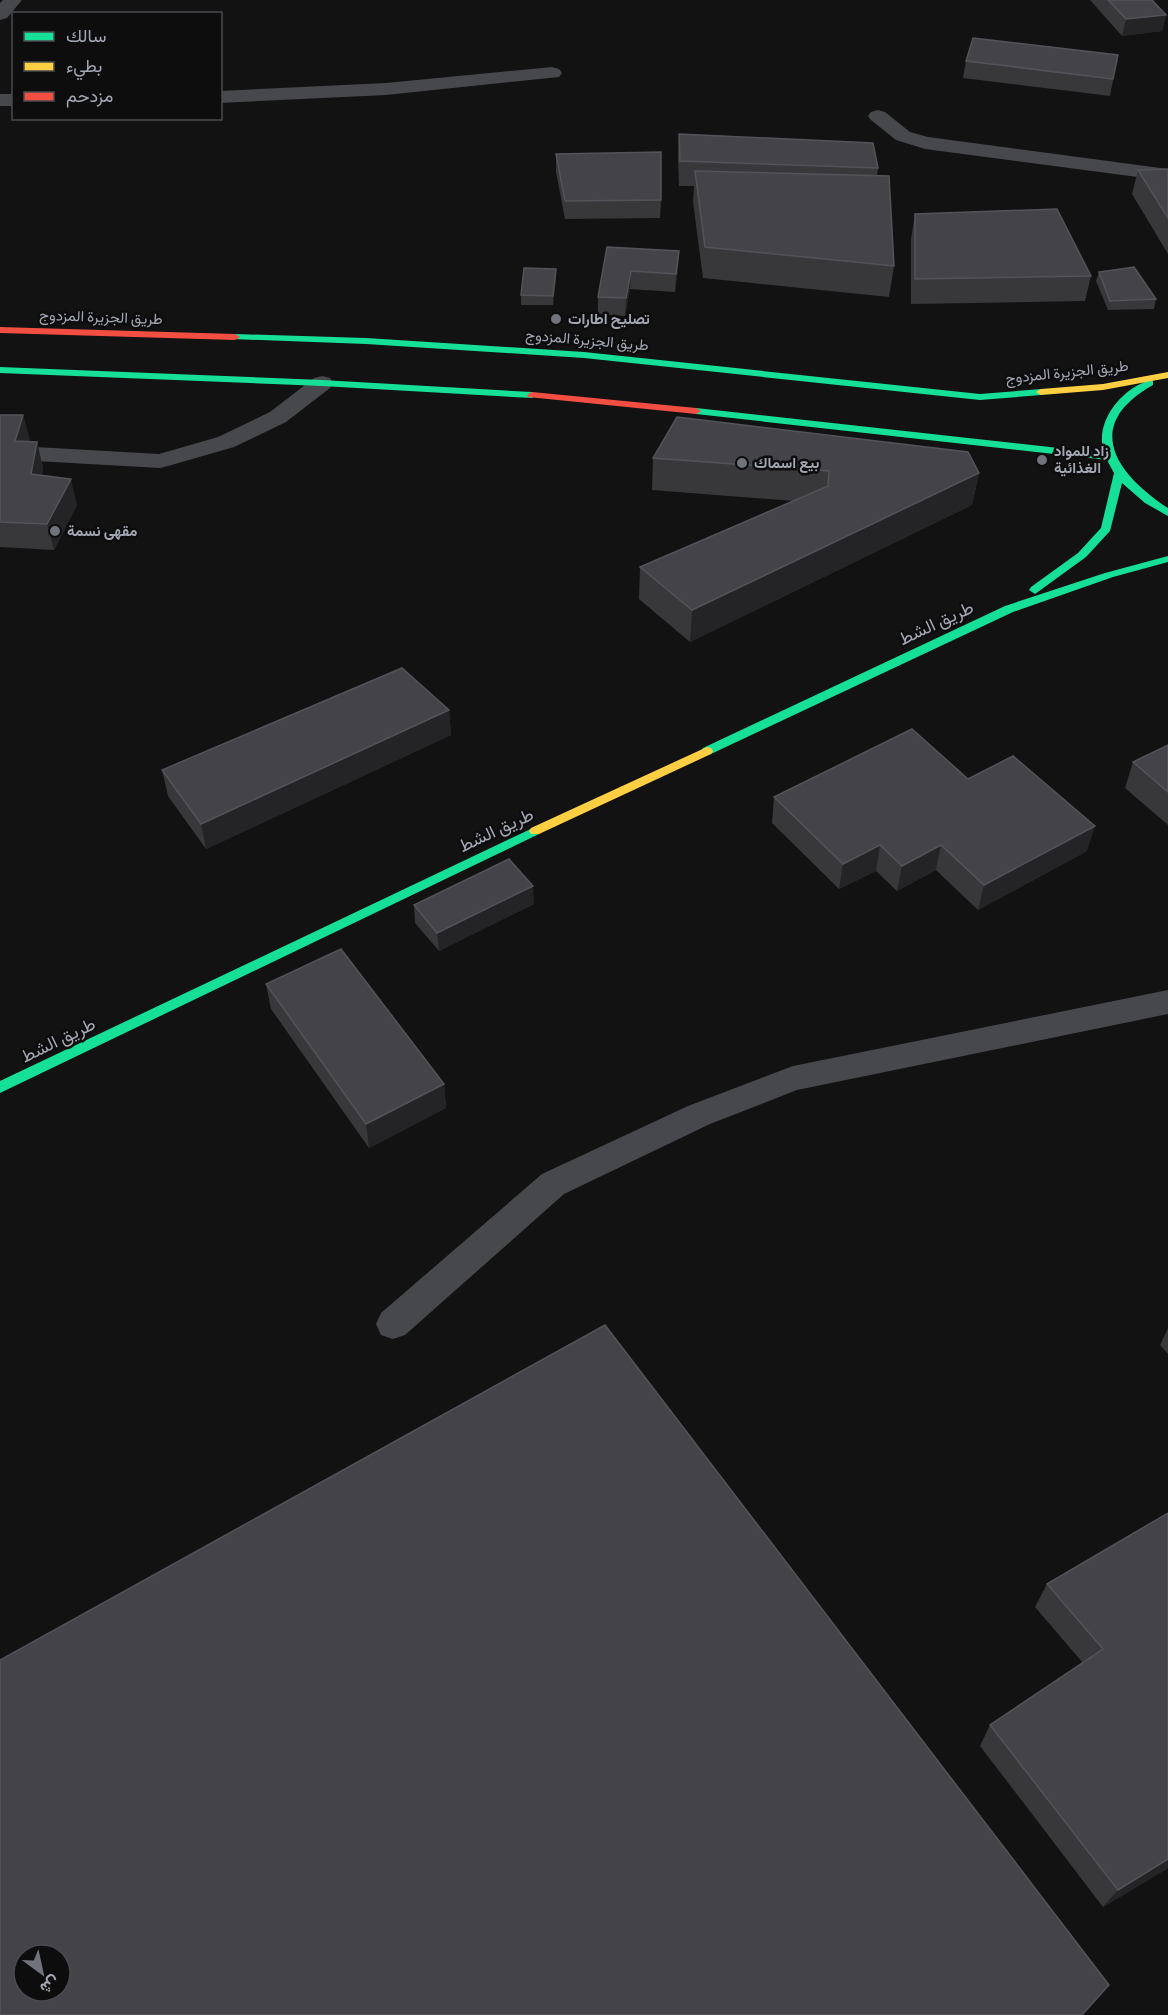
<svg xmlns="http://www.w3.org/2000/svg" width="1168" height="2015" font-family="'PT Sans Narrow',Vazirmatn,sans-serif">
  <rect width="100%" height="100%" fill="#121213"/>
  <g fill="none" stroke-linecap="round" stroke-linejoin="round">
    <path fill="#47484b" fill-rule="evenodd" d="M322 376 330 378 333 383 330 388 286 422 234 447 168 466 160 468 0 459V445L159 454 218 437 270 412 314 378Z
      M1168 990V1014L797 1090 710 1124 564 1194 405 1335 393 1339 381 1335 376 1324 381 1313 542 1174 688 1106 793 1066Z"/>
    <path fill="#47484b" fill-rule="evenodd" d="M3 0H22L7 18 0 20V3Z
      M552 67 559 69 562 73 559 77 386 95 220 103V91L386 83Z
      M0 94H14V106H0Z
      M878 110 885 112 910 132 928 137 1168 169V181L925 149 896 140 871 120 868 116 871 112Z"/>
    <path fill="#16e098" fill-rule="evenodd" d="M235 334 366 338 584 352 980 394 1041 389 1046 392 1041 395 980 400 584 358 366 344 232 339V335Z
      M0 367 322 380 532 392 537 395 532 398 322 386 0 373Z
      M1150 380 1153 381V385C1082 425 1115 473 1168 508V516L1145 503 1122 483 1110 531 1086 557 1035 594 1029 590 1031 587 1078 553 1101 528 1114 473 1107 460 696 414 691 411 696 408 1104 453C1094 422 1121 389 1150 380Z
      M1168 556V562L1113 577 1013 612 711 754 707 755 701 751 703 748 1005 606 1105 573Z
      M535 827 539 828 541 831 539 834 0 1093V1081Z"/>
    <path fill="#ffcf43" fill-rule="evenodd" d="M1168 372V378L1103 390 1041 395 1036 392 1041 389 1103 384Z
      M707 747 711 748 713 751 711 754 539 834H531L529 831 531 828Z"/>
    <path fill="#f24e42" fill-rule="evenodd" d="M0 327 235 334 240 337 235 340 0 333Z
      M532 392 696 408 701 411 696 414 528 397 527 395Z"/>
  </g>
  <path fill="#38383b" d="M1090 0H1152L1166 15 1162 31 1122 36Z
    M1118 55 1110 96 963 78 966 61Z
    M679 134 878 168 877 176 894 266 889 297 703 278 693 202 694 186H679L678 158Z
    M556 154 661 200 660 218 565 219 556 172Z
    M1168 169V254L1132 194 1138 170Z
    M915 214 1091 276 1085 301 911 304V239Z
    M607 247 679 251 678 269 675 292 630 289 625 316 598 314V297Z
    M556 269V278L553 305H521V295Z
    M1099 272 1156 299 1154 309 1108 310 1096 281Z
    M0 415H23L30 441 37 442 43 468 42 476 77 505 54 550 0 547Z
    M653 458 979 473 972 505 690 642 639 599 640 567 794 501 652 490Z
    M449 710 451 735 206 849 168 796 162 770Z
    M1168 745V825L1125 788 1133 762Z
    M968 779 1087 851 978 910 936 870 897 891 876 871 839 889 772 823 774 797Z
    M534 904 439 951 415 923 414 905Z
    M266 984 444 1084 446 1108 369 1148 271 1009Z
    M1168 1328V1354L1160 1345Z
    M1168 1513V1868L1103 1907 980 1746 990 1725 1083 1663 1035 1607 1047 1584Z"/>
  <path fill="#242426" d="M1166 15 1162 31 1122 36 1126 19Z
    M679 251 678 269 675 292 676 274Z
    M556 269V278L553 305V296Z
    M631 271 630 289 625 316 626 298Z
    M23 415 30 441 22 466 15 441Z
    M37 442 43 468 38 500 31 474Z
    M979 473 972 505 690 642 692 610Z
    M71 479 77 505 54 550 47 524Z
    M449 710 451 735 206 849 201 824Z
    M1095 826 1087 851 978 910 984 885Z
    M880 845 876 871 839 889 843 864Z
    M941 845 936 870 897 891 902 866Z
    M533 886 534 904 439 951 437 933Z
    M444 1084 446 1108 369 1148 366 1124Z
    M1168 1859V1868L1103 1907 1118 1890Z"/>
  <path fill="#444448" stroke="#525459" stroke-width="1.5" fill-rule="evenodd" d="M1108 0H1152L1166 15 1126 19Z
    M973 38 1118 55 1113 79 966 61Z
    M679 134 873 143 878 168 680 161Z
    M661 152V200L565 201 556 154Z
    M1168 169V218L1138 170Z
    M695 171 889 176 894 266 705 247Z
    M1057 209 1091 276 915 279V214Z
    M607 247 679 251 676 274 631 271 626 298 598 297Z
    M1134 267 1156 299 1110 301 1099 272Z
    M524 268 556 269 553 296 521 295Z
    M0 415H23L15 441 37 442 31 474 71 479 47 524 0 522Z
    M677 417 968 452 979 473 692 610 640 567 828 486 829 471 653 458Z
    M402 668 449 710 201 824 162 770Z
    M912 729 968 779 1013 756 1095 826 984 885 941 845 902 866 880 845 843 864 774 797Z
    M1168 745V792L1133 762Z
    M509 859 533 886 437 933 414 905Z
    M341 949 444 1084 366 1124 266 984Z
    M605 1325 1109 1985 1082 2015H0V1660ZM24 1955H60V1991H24Z
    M1168 1513V1859L1118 1890 990 1725 1103 1649 1047 1584Z"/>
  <g fill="#70737c" stroke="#0d0d0e" stroke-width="2">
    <circle cx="556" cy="319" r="6"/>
    <circle cx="1042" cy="460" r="6"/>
    <circle cx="742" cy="463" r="6"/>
    <circle cx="55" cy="531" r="6"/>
  </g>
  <g text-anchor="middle" stroke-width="5" stroke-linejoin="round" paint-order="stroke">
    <g font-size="15" fill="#a3a7b4" stroke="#0d0d0e">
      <text transform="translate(101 317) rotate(2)" y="5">طريق الجزيرة المزدوج</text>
      <text transform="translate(587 340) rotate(5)" y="5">طريق الجزيرة المزدوج</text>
      <text transform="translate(1067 372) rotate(-6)" y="5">طريق الجزيرة المزدوج</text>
    </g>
    <g font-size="15" font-weight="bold" fill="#a3a7b4" stroke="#0d0d0e" text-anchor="start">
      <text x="568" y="324">تصليح اطارات</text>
      <text x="1054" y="456">زاد للمواد<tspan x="1054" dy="17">الغذائية</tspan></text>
      <text x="754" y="468">بيع اسماك</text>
      <text x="67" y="536">مقهى نسمة</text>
    </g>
    <g font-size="18" fill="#a3a7b4" stroke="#0d0d0e">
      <text transform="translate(936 623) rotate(-25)" y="6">طريق الشط</text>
      <text transform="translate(496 830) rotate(-25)" y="6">طريق الشط</text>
      <text transform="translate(58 1040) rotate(-26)" y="6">طريق الشط</text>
    </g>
  </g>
  <rect x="12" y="12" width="210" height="108" fill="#0d0d0e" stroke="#494b50" stroke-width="1.5"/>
  <rect x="24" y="32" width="30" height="9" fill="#16e098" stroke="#494b50" stroke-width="1.5"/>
  <text x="66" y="42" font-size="18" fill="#a3a7b4">سالك</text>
  <rect x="24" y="62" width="30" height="9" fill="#ffcf43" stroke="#494b50" stroke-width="1.5"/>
  <text x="66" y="72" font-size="18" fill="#a3a7b4">بطيء</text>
  <rect x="24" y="92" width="30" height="9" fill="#f24e42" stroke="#494b50" stroke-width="1.5"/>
  <text x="66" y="102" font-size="18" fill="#a3a7b4">مزدحم</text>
  <g transform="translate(42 1973) rotate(147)"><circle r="28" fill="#0d0d0e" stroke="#494b50" stroke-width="1.5"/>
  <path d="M0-4.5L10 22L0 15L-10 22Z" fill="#70737c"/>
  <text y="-9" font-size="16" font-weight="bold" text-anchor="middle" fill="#a3a7b4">ش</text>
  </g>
</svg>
